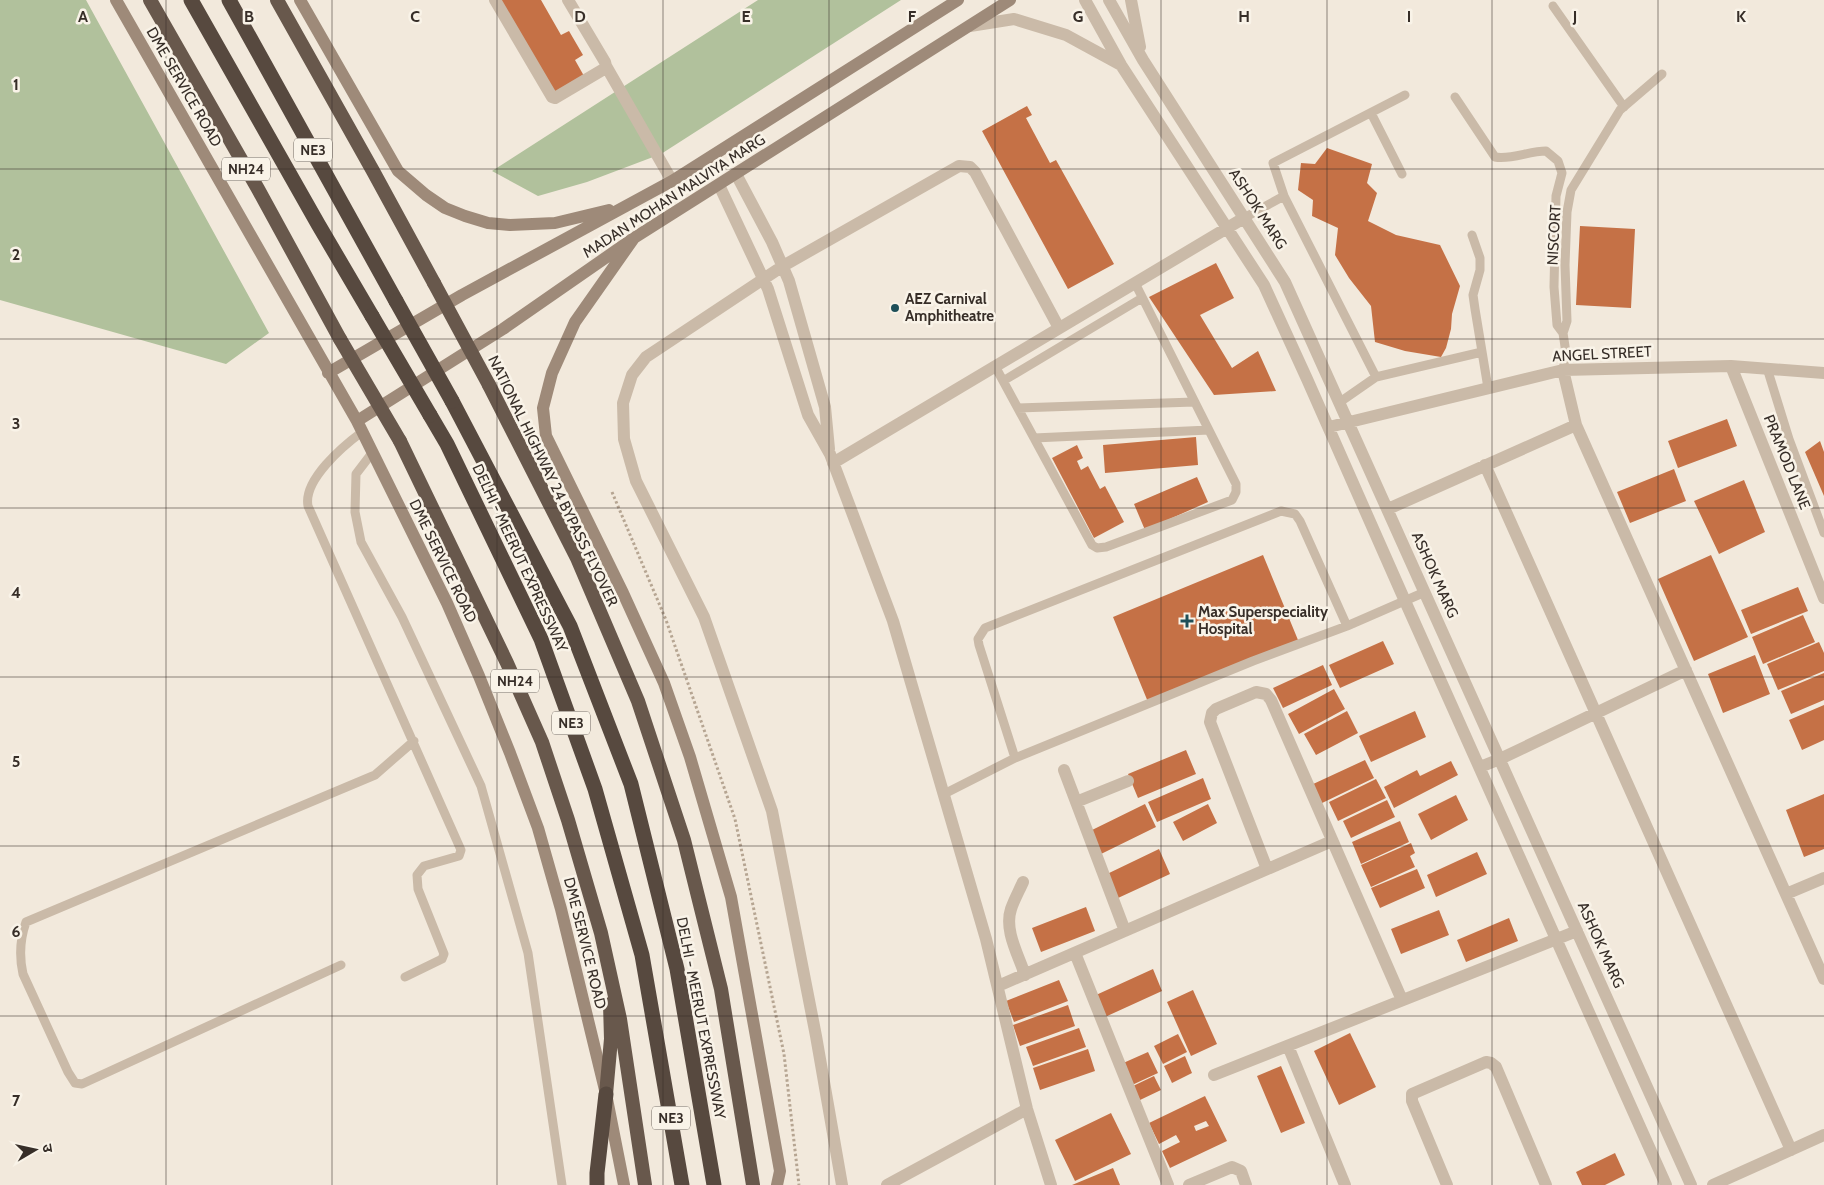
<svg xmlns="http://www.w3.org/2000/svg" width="1824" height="1185" font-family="Cabin,'Noto Sans Devanagari',sans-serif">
  <rect width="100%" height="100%" fill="#f2e9dc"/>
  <path fill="#b1c19c" d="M0 0H86L269 333 226 364 0 300Z
    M758 0H901L661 154 587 182 538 196 492 171Z"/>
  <path fill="#c57146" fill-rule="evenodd" d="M500 0H541L561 35 569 31 583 55 575 60 584 76 552 94Z
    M1027 106 1032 115 1026 118 1050 163 1056 160 1114 264 1068 289 982 131Z
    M1327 148 1372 164 1367 183 1377 193 1368 221 1396 235 1440 245 1460 286 1452 314 1451 329 1446 348 1441 357 1405 351 1375 342 1371 306 1349 278 1335 255 1338 228 1312 216 1313 200 1298 190 1301 163 1315 164Z
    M1580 226 1635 229 1631 308 1576 305Z
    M1216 263 1234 298 1200 315 1232 368 1258 351 1276 391 1214 395 1149 297Z
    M1727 419 1737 446 1678 468 1668 441Z
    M1196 437 1198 465 1105 473 1103 445Z
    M1820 441 1824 452V496L1805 452Z
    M1077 445 1083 458 1077 461 1081 470 1088 466 1100 489 1105 486 1124 522 1094 538 1052 458Z
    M1674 469 1686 501 1630 523 1617 492Z
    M1197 477 1208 502 1145 530 1134 504Z
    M1744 480 1765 532 1719 554 1694 501Z
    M1263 555 1298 640 1148 702 1113 617Z
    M1711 555 1748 637 1694 661 1658 579Z
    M1798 587 1808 611 1751 634 1741 610Z
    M1803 615 1815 642 1763 664 1752 637Z
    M1383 641 1394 664 1340 688 1329 665Z
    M1819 642 1824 653V671L1778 690 1767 664Z
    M1755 655 1770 694 1723 713 1708 674Z
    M1323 665 1332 685 1283 708 1273 688Z
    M1824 673V700L1791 714 1781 691Z
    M1334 689 1345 709 1299 734 1288 714Z
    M1824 705V740L1802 750 1789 720Z
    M1347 711 1358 733 1316 755 1304 734Z
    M1415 711 1426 737 1371 762 1359 736Z
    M1186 750 1196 774 1138 798 1128 774Z
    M1365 760 1374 778 1320 804 1311 785Z
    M1451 761 1458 775 1394 808 1384 787 1417 770 1420 776Z
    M1203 778 1211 799 1157 822 1148 802Z
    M1376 779 1386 798 1338 821 1329 802Z
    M1824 794V849L1804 857 1786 810Z
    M1456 795 1468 820 1431 840 1418 814Z
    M1387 800 1395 817 1351 838 1343 821Z
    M1145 804 1156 827 1101 854 1090 831Z
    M1208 804 1217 823 1183 841 1173 822Z
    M1400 821 1409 842 1361 864 1352 842Z
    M1411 843 1415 853 1410 856 1415 867 1371 887 1361 865Z
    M1159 849 1170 874 1118 898 1107 874Z
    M1477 852 1487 874 1436 897 1427 875Z
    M1417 869 1425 888 1380 908 1371 888Z
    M1086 907 1095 931 1041 952 1032 928Z
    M1439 910 1449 935 1401 954 1391 929Z
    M1509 918 1518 941 1466 962 1457 940Z
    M1153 969 1162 991 1105 1017 1096 995Z
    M1059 980 1068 1001 1014 1022 1006 1001Z
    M1193 990 1217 1044 1191 1056 1167 1002Z
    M1068 1005 1075 1026 1020 1046 1013 1025Z
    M1079 1028 1086 1047 1033 1066 1026 1047Z
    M1350 1033 1376 1087 1339 1105 1314 1051Z
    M1178 1034 1187 1052 1163 1064 1154 1046Z
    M1088 1049 1095 1071 1040 1090 1033 1068Z
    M1148 1052 1158 1073 1132 1085 1121 1064Z
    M1185 1056 1192 1073 1172 1083 1164 1066Z
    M1281 1066 1305 1123 1281 1133 1257 1076Z
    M1154 1076 1161 1090 1140 1100 1133 1086Z
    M1205 1096 1227 1141 1170 1168 1162 1151 1180 1142 1176 1135 1159 1144 1149 1123ZM1206 1121 1209 1126 1196 1131 1194 1126Z
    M1111 1113 1131 1154 1075 1181 1055 1140Z
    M1615 1153 1625 1175 1605 1185H1582L1576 1172Z
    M1113 1168 1120 1185H1072Z"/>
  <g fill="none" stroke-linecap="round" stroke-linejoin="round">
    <path stroke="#b6a592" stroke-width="3" stroke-dasharray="2.5 2.5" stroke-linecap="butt" d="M612 492 666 620 735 819 784 1054 799 1185"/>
    <path stroke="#cabaa8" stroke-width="9" d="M1553 6 1624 107
      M1455 97 1495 157C1511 160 1529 151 1546 151L1558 161 1562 173 1556 196 1554 287 1557 325 1563 333
      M1371 113 1402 174
      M1284 196 1273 163 1405 95
      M1244 218 1284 196 1376 377 1340 402
      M1472 235 1480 258V270L1473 295 1475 309 1488 388
      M995 366 1092 545 1097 548 1106 547 1232 500 1236 492V484L1135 283
      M1767 368 1789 439 1824 533
      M1563 370 1566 353 1563 333 1567 321 1565 265 1567 212 1571 190 1620 110 1662 74
      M1376 377 1482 352
      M1003 381 1142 298
      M1018 408 1194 402
      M362 432C343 446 303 480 308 506L461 850 459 856 424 866 417 875 418 889 444 954 442 959 405 977
      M1034 438 1209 430
      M372 453 356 474 355 512 361 542 402 617 481 786 528 953 562 1185
      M1015 758 979 645 978 639 985 628 1281 511 1295 514 1300 521 1347 626
      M944 794 1015 758 1253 661 1347 626 1425 592
      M341 965 82 1084 75 1083 68 1072 23 974C19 956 20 939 26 922L375 775 414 741"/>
    <path stroke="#cabaa8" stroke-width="12" d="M495 0 552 97 555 98 604 69 606 66 605 62 568 0
      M1085 0 1121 65 1264 285 1307 379 1405 601 1666 1185
      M1109 0 1143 60 1285 282 1691 1185
      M1131 0 1140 47
      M970 26 1014 19 1066 35 1121 65
      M606 66 672 181
      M736 174 772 242 789 281 825 407 829 449
      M719 185 768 289 808 415 830 454 893 621 986 939 1027 1109 1051 1185
      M1731 366 1824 598
      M1563 370 1576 425 1824 979
      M1329 427 1563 370 1731 366 1824 373
      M833 463 1244 218
      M1485 465 1791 1150
      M1388 509 1576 425
      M1480 767 1500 759 1686 670
      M1064 770 1125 931
      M1076 802 1128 781
      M1267 869 1210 722 1212 713 1216 709 1256 692 1266 694 1271 700 1402 1000
      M1023 882C1019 891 1014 900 1011 909 1004 930 1018 954 1025 975
      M1786 894 1824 878
      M1075 953 1168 1185
      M998 986 1332 841
      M1288 1046 1345 1185
      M1214 1075 1577 931
      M842 1185 816 1036 772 811 704 617 636 481 624 439 623 403 632 375 646 357 783 266 959 166 970 167 975 172 1059 328
      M887 1185 1027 1109
      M1189 1185 1232 1167 1241 1171 1246 1185
      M1447 1185 1412 1101V1094L1486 1062 1491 1063 1496 1067 1546 1185
      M1713 1185 1824 1135"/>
    <path stroke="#9e8a79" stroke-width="12" d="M116 0 357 421 447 603 479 676 510 753 538 828 561 909 606 1094 624 1185
      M300 0 398 171 426 195 445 208 465 216 488 223 510 225 555 223 609 210
      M634 238 575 322 552 373 543 408 546 436 623 593 664 683 690 757 731 897 780 1171 777 1185
      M328 373 462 295 672 181 958 0
      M357 421 503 329 634 238 1010 0"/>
    <path stroke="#68584c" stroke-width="14" d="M150 0 258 189 340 339
      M277 0 373 171 434 283
      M489 385 577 558 638 701 684 840 721 989 753 1185
      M400 441 507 663 542 742 568 820 601 933 620 1019 645 1185
      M606 1094 611 1039 610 1004"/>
    <path stroke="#57493f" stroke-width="15" d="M191 0 318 224 372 316
      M229 0 396 301
      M452 401 570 626 631 784 677 969 714 1185
      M430 415 447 444 541 639 595 789 642 955 682 1185
      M597 1185V1173L606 1094"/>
    <path stroke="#68584c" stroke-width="14" d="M434 283 489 385
      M340 339 400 441"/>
    <path stroke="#57493f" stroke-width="15" d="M396 301 452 401
      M372 316 430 415"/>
  </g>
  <path fill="none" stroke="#372e28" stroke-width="1" stroke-opacity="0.55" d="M166 0V1185M332 0V1185M497 0V1185M663 0V1185M829 0V1185M995 0V1185M1161 0V1185M1327 0V1185M1492 0V1185M1658 0V1185M0 169H1824M0 339H1824M0 508H1824M0 677H1824M0 846H1824M0 1016H1824"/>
  <g fill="#1e4f58" stroke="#f9f3e8" stroke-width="2">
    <circle cx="895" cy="308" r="5"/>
    <path d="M1184.5 613.5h5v5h5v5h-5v5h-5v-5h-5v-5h5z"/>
  </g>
  <g text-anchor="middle" stroke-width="5" stroke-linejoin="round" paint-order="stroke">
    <g fill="#f9f3e8" stroke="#716962" stroke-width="1">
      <rect x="294" y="138.5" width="38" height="23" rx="4"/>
      <rect x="222" y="157.5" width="48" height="23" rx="4"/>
      <rect x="491" y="669.5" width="48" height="23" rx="4"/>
      <rect x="552" y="711.5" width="38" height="23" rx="4"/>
      <rect x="652" y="1106.5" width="38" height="23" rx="4"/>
    </g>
    <g font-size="14" font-weight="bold" fill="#372e28">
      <text x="313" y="155">NE3</text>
      <text x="246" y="174">NH24</text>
      <text x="515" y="686">NH24</text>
      <text x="571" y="728">NE3</text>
      <text x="671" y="1123">NE3</text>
    </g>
    <g font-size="15" fill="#372e28" stroke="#f9f3e8">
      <text transform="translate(184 87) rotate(60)" y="5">DME SERVICE ROAD</text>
      <text transform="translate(674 196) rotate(-33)" y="5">MADAN MOHAN MALVIYA MARG</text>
      <text transform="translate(1258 209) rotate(57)" y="5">ASHOK MARG</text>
      <text transform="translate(1554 235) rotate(-87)" y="5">NISCORT</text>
      <text transform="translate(1602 354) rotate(-3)" y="5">ANGEL STREET</text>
      <text transform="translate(1787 462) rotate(68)" y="5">PRAMOD LANE</text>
      <text transform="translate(553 481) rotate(64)" y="5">NATIONAL HIGHWAY 24 BYPASS FLYOVER</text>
      <text transform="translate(520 558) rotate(65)" y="5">DELHI - MEERUT EXPRESSWAY</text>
      <text transform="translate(443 561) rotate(64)" y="5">DME SERVICE ROAD</text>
      <text transform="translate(1435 575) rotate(66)" y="5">ASHOK MARG</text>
      <text transform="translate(585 943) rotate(76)" y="5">DME SERVICE ROAD</text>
      <text transform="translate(1601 945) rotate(66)" y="5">ASHOK MARG</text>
      <text transform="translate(701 1018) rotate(79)" y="5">DELHI - MEERUT EXPRESSWAY</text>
    </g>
    <g font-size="15" font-weight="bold" fill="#372e28" stroke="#f9f3e8" text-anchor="start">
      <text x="905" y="304">AEZ Carnival<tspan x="905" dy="17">Amphitheatre</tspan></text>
      <text x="1198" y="617">Max Superspeciality<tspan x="1198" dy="17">Hospital</tspan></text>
    </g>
  </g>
  <g font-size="16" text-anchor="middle" font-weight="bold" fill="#372e28" stroke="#f9f3e8" stroke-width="5" stroke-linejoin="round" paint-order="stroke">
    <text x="83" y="22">A</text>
    <text x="249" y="22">B</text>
    <text x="415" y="22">C</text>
    <text x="580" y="22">D</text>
    <text x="746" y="22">E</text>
    <text x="912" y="22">F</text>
    <text x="1078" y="22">G</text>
    <text x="1244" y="22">H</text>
    <text x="1409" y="22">I</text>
    <text x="1575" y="22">J</text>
    <text x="1741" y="22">K</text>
    <text x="16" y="90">1</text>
    <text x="16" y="260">2</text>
    <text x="16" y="429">3</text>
    <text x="16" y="598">4</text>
    <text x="16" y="767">5</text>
    <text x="16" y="937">6</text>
    <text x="16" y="1106">7</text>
  </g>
  <g transform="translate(35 1150) rotate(81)" stroke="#f9f3e8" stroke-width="4" paint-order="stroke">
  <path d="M0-4L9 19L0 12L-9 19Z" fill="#372e28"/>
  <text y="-8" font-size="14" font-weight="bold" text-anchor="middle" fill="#372e28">उ</text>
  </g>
</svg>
